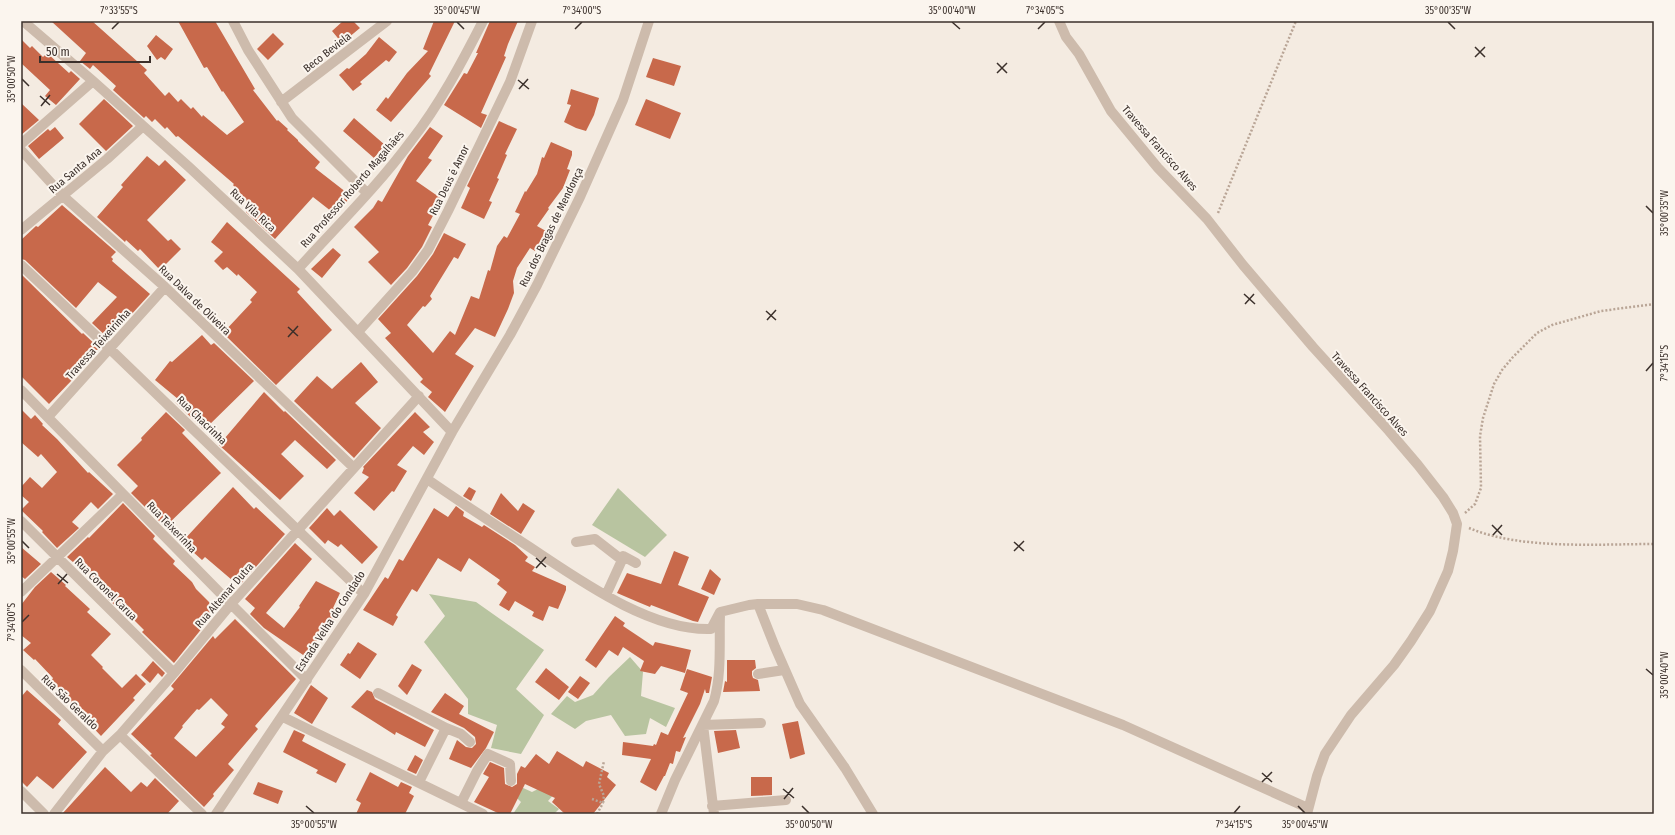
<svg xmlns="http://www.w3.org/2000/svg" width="1675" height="835" font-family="'Fira Sans Condensed',sans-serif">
  <rect width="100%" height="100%" fill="#f4ebe1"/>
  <path fill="#b8c4a0" d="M618 488 667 535 645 557 592 525Z
    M429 594 476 602 544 650 516 689 544 715 521 754 491 748 497 725 468 714V699L424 642 445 616Z
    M630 657 643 672 641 696 675 708 666 727 650 718 646 734 625 736 611 715 586 721 575 729 551 714 567 696 575 702 593 695 609 677Z
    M521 787 532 792 540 788 555 793 548 801 559 809 554 814H513L521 802 516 797Z"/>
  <path fill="#c8694b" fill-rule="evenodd" d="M51 21H92L147 70 144 73 165 96 169 92 178 102 181 99 191 109 193 107 202 117 203 115 227 135 244 122 223 91 222 92 207 67 204 68 178 21H215L255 89 253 90 277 121 278 120 288 129 287 130 298 140V141L320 162 315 168 351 196 336 215 313 197 275 239 246 212 251 206 233 185 234 184 178 136 176 137 167 127 165 129 155 119 152 122 146 116 144 118 113 90 116 86 93 65 90 69 80 61 86 53Z
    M343 21H353L360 28 342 43 332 31Z
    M434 21H455L429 74 431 76 391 122 376 110 386 97 388 99 407 73 428 51 423 49Z
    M490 21H518L508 44 504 56 506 57 481 113 487 115 481 128 444 105 464 73 467 74 478 53H476Z
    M273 33 284 44 268 60 257 49Z
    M156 35 173 49 165 60 161 57 157 60 147 46Z
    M379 37 397 52 389 62 386 60 360 82 362 84 353 91 339 75 347 68 349 69 366 54Z
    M21 39 30 48 32 46 43 57 47 53 69 73 71 71 80 79 56 105 45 96 50 90 21 63Z
    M653 58 681 66 674 86 646 77Z
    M571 89 599 98 594 115 586 131 576 128 564 122 571 105 567 104Z
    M104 99 133 126 106 151 79 124Z
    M646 99 681 113 670 139 635 125Z
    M21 103 39 120 21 135Z
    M354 118 385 145 374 158 343 131Z
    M499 121 517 129 505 154 507 155 497 178 499 179 489 201 492 202 484 219 461 208 470 188 467 186Z
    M55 127 64 138 39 159 28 146 48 129 50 131Z
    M430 127 443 136 428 158 432 160 416 181 442 199 428 225 432 227 422 247 407 268 391 285 368 262 379 252 354 227 373 208 378 200 382 202 408 156Z
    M551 142 572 151V155L567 169 570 170 563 188 548 208 549 209 537 226 546 231 535 251 530 248 517 268 513 281 514 293 508 309 495 337 475 328 455 354 474 366 445 412 428 397 432 392 420 382 423 379 385 338 391 333 378 319 417 276 433 254 444 233 466 244 458 259 454 257 430 296 432 299 425 307 423 306 407 325 433 353 450 331 455 335 471 296 479 299 488 270 490 271 497 246 504 236 507 238 520 214 515 212 525 191 526 192 537 174 542 157 544 158Z
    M147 156 159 166 165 160 186 180 147 220 168 241 171 239 181 249 160 270 140 249 138 251 126 240 125 242 97 217 123 187 121 185Z
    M62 205 116 252 111 257 113 259 112 261 150 294 109 339 92 323 117 297 98 282 76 308 25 260 21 259V240L36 226 38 227Z
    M227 222 300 289 297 292 332 330 276 385 223 333 252 302 250 300 257 292 238 274 237 276 227 267 223 270 214 261 223 252 211 242Z
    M333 248 341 255 322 278 311 269Z
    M21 274 82 334 83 333 99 348 70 378 72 380 49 404 21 376Z
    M202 335 211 345 214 343 254 381 204 430 175 402 178 399 155 380 170 361 172 362Z
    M361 362 378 382 355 403 381 428 354 458 294 401 317 376 332 389Z
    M264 392 284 412 285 411 336 460 327 469 295 440 281 454 304 476 280 500 219 445Z
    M21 409 31 419 35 415 43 424 42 425 57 439 88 473 89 472 113 494 98 509 91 502 72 522 79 528 57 548 42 532 43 531 21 510 29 502 21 495V487L30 477 42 488 57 472 41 454 38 457 21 442Z
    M166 412 185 430 182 433 221 473 165 527 131 493 138 486 117 465 142 440 141 438Z
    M415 412 430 427 423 432 434 442 424 455 413 446 397 465 407 471 394 492 392 491 374 511 354 493 369 477 362 473 364 468 363 467Z
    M233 487 254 509 256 507 285 534 239 586 205 557 202 560 182 542Z
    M469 487 476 491 471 501 463 496Z
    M501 493 518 511 523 503 535 511 521 534 490 514Z
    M123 503 155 536 153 539 175 561 173 564 192 582 196 589 214 607 200 624 203 627 174 663 142 632 144 630 121 607 119 609 108 599 112 595 67 557 88 537 89 538Z
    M456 506 464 512 463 516 482 527 484 525 515 545 528 557 525 561 535 567 532 571 566 586V590L558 609 549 606 543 621 532 616 534 612 515 601 509 611 499 605 507 592 497 584 500 580 469 558 461 572 438 558 417 592 412 589 396 615 398 617 393 626 363 610 385 577 388 579 399 559 403 561 434 508 448 517Z
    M327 508 334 516 340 510 378 547 362 564 341 544 338 547 328 540 325 544 309 528Z
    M295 543 312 559 266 613 284 628 300 607 299 606 316 581 340 593 333 608 340 612 332 626 329 624 306 657 264 628 250 614 255 608 245 599Z
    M21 547 41 564 25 579 21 576Z
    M674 551 689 557 678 585 709 597 698 622 693 621 651 605 650 607 638 602 617 593 627 573 661 584Z
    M710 569 721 579 714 595 701 589Z
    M51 572 66 585 65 586 90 609 87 612 111 634 91 655 103 667 102 668 122 688 136 674 146 684 133 698 135 700 101 736 70 703 52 680 53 678 35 659 34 660 23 650 31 643 21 635V605L35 587Z
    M615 616 625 623 623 626 653 646 655 642 691 650 685 673 661 666 655 674 640 671 644 661 623 647 618 656 609 650 596 668 585 660Z
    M235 619 296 679 255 726 258 729 228 764 234 770 213 794 214 796 204 807 150 755 152 754 131 734 174 689 171 686 213 636 215 639ZM211 698 228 715 221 724 225 727 196 757 174 738 183 727 182 726 197 709 199 710Z
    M358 642 377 654 360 679 340 665 348 653 350 654Z
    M727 660H755L756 668 752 671V675L753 678 758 680 760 691 723 692 725 681 727 682Z
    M153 661 165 673 162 677 158 673 150 683 141 675Z
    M412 664 422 670 407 695 398 686Z
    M546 668 569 687 559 700 535 682Z
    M687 669 712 677 709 693H706L705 689 700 704 683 738 686 737 680 752 676 751 673 764 670 763 665 776H664L656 791 640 782 651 759 622 755 623 742 653 746 654 744 656 745 661 732 668 735 688 693 680 690Z
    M580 676 590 683 578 699 568 692Z
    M311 685 328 698 312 724 294 713Z
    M27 690 61 720 58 724 87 752 53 789 37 776 27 787 21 781V697Z
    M367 690 372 692 375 699 434 730 425 747 396 732 395 735 351 707Z
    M445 693 464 706 459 714 494 732 486 748 471 768 449 759 457 740 466 747 472 748 476 744 475 737 464 728 431 712Z
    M798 721 805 754 790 759 782 724Z
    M294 730 305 735 302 741 346 764 336 783 316 773 318 770 283 752Z
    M736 730 740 748 718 753 714 731Z
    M557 751 583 767 586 761 609 773 607 777 616 785 593 814H565L552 802 555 798 525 784 510 814H500L474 802 489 777 483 774 490 762 504 768 505 784 512 787 517 784V774L521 766 525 768 536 754 549 764Z
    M415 755 423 760 416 774 407 770Z
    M105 767 131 792 141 782 147 787 155 778 179 801 167 814H62Z
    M370 772 398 787 401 782 412 787 409 793 414 796 405 814H356L361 803 356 800Z
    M751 777H772V795L751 796Z
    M258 782 283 791 278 804 253 794Z"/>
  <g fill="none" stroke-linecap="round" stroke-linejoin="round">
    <path stroke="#b9a596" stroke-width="2.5" stroke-dasharray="2 2" stroke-linecap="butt" d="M1218 213 1296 21
      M1465 513 1475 504 1481 488 1480 436 1483 418 1494 384 1502 370 1513 357 1537 333 1552 325 1601 311 1654 304
      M1469 528C1521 550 1598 544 1654 544
      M592 799 603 803 604 796 599 784 604 761
      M597 814 603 803"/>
    <path stroke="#cdbbac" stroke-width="10" d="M23 21 93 81 189 167 298 269 452 432
      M233 21 248 50 292 118 367 193
      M1059 21 1066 37 1079 54 1111 111 1158 168 1207 219 1243 265 1313 347 1389 431 1418 465 1443 497 1453 513 1457 524 1453 551 1448 571 1430 611 1411 641 1394 665 1351 715 1325 754 1317 776 1307 814
      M281 102 387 21
      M21 144 93 81
      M21 150 63 196 165 287 354 468
      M21 230 107 159 143 126
      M21 265 110 349 364 594
      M298 269C336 227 377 187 411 141 440 104 462 62 483 21
      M358 332 412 272 428 250 448 211 510 82 532 21
      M21 390 231 604 307 680
      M48 417 165 287
      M427 479C460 502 494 524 528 546 578 579 649 631 711 629L720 612 749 605 758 604H797L823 610 1123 725 1308 808
      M21 521 174 673
      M576 542 595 539 622 560 606 595
      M622 560 623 556 636 563
      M21 592 123 494
      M758 604 775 647 800 704 845 768 873 814
      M21 670 103 751
      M758 674 784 670
      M378 693 446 728 419 782
      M283 717 483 814
      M703 725 714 814
      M703 725 761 723
      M446 728 461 734 470 742
      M120 735 202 814
      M21 791 44 814
      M461 803 477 771 488 754 510 764 511 781
      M712 806 786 800
      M54 814 103 751 120 735 174 673 231 604 419 396
      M216 814 364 594 452 432 510 335 537 285 580 197 623 100 649 21
      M661 814 675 780 714 701C722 673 719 643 720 614"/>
  </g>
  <path fill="none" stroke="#3b302b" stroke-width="1.5" d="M457 22 464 29M952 22 960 29M1448 22 1455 29M112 29 119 22M575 29 582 22M1038 29 1045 22M1475 47 1485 57M1475 57 1485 47M997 63 1007 73M997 73 1007 63M22 79 29 86M518 80 529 89M519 89 528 79M40 96 50 105M41 106 50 95M1646 206 1653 213M1244 294 1255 304M1245 304 1254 294M766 311 776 320M767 320 776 310M288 327 298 336M288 337 298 326M1646 371 1653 363M1492 525 1502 535M1493 535 1502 525M22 541 29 548M1014 542 1024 551M1014 551 1024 541M536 558 546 567M536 568 546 557M57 574 68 583M58 584 67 574M22 622 29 615M1646 669 1653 675M1262 773 1272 782M1262 782 1272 772M783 789 794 798M784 799 793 788M306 806 314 813M802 806 809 813M1298 806 1305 813M1234 813 1240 806"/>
  <g text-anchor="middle" stroke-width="4" stroke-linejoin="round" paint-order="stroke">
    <g font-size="11" fill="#3b302b" stroke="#fbf5ee">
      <text transform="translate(327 52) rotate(-38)" y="4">Beco Beviela</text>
      <text transform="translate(1160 148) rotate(49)" y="4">Travessa Francisco Alves</text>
      <text transform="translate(75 170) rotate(-40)" y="4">Rua Santa Ana</text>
      <text transform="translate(449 180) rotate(-64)" y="4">Rua Deus é Amor</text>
      <text transform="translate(352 189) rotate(-49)" y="4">Rua Professor Roberto Magalhães</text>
      <text transform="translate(253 210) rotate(43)" y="4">Rua Vila Rica</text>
      <text transform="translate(551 227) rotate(-64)" y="4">Rua dos Bragas de Mendonça</text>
      <text transform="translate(195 300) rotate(44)" y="4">Rua Dalva de Oliveira</text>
      <text transform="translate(98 344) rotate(-48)" y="4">Travessa Teixeirinha</text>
      <text transform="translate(1370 394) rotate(48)" y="4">Travessa Francisco Alves</text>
      <text transform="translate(202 420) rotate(44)" y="4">Rua Chacrinha</text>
      <text transform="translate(172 527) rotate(46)" y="4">Rua Teixerinha</text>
      <text transform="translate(106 589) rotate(45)" y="4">Rua Coronel Carua</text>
      <text transform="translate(224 595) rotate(-49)" y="4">Rua Altemar Dutra</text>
      <text transform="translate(330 621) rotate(-57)" y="4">Estrada Velha do Condado</text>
      <text transform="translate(70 702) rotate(44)" y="4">Rua São Geraldo</text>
    </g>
  </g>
  <rect width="1675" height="835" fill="none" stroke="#fbf5ee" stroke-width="44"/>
  <path d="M40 56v6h110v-6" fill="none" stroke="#3b302b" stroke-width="2"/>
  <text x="46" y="56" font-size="12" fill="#3b302b" stroke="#fbf5ee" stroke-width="3" paint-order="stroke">50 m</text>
  <rect x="22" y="22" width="1631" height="791" fill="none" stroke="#3b302b" stroke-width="1.5"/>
  <g font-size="10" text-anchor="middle" fill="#3b302b">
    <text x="119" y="14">7°33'55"S</text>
    <text x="457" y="14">35°00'45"W</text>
    <text x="582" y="14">7°34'00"S</text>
    <text x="952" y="14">35°00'40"W</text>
    <text x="1045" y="14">7°34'05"S</text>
    <text x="1448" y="14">35°00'35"W</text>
    <text transform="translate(11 79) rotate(-90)" y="4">35°00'50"W</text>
    <text transform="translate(1664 213) rotate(-90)" y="4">35°00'35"W</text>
    <text transform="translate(1664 363) rotate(-90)" y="4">7°34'15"S</text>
    <text transform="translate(11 541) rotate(-90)" y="4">35°00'55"W</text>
    <text transform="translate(11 622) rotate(-90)" y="4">7°34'00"S</text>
    <text transform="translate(1664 675) rotate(-90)" y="4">35°00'40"W</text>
    <text x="314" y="828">35°00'55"W</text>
    <text x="809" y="828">35°00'50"W</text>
    <text x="1234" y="828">7°34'15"S</text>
    <text x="1305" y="828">35°00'45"W</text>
  </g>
</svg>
